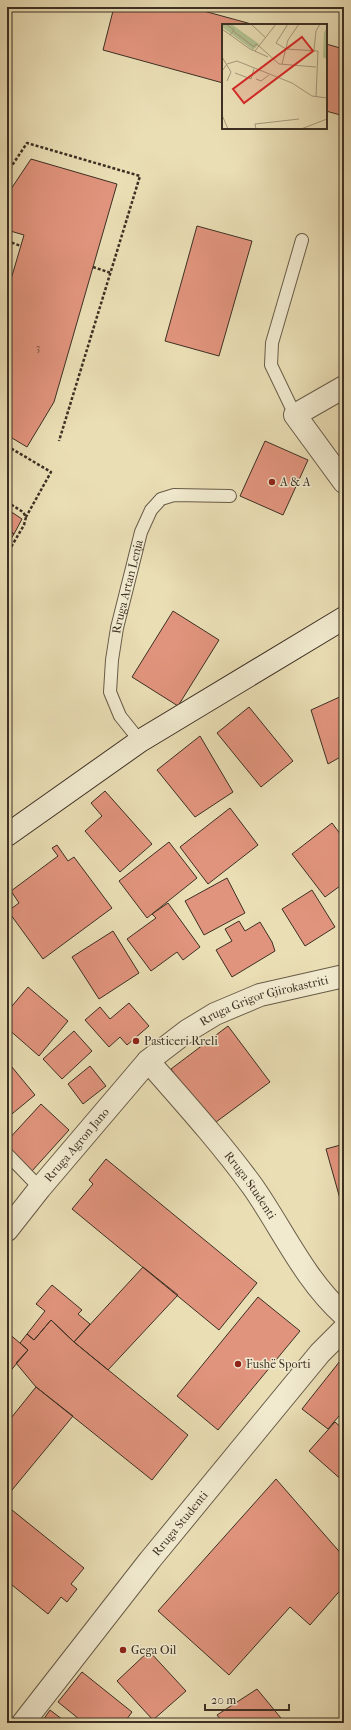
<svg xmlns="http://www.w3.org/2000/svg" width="351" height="1730" font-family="'IM FELL French Canon',serif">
  <rect width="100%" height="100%" fill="#eadeb5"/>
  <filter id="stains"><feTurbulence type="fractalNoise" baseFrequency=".005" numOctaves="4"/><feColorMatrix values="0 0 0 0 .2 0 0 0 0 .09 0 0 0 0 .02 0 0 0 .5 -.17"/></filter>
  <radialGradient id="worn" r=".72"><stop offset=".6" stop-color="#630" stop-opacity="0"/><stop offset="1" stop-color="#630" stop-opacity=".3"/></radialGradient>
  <path fill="#e1947d" stroke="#3c3023" d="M114 7H189L255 25H223V83L103 50Z
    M326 44 344 49V116L326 111Z
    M31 159 117 184 54 402 27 447 7 435V293L24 235 7 230V195Z
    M197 226 252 241 219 356 165 341Z
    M265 441 308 460 283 515 240 496Z
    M7 509 22 519 14 534 7 529Z
    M7 529 14 534 7 545Z
    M173 611 219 640 178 706 132 677Z
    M344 695V755L328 764 311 710Z
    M249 707 293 761 261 787 217 733Z
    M200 736 233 792 195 817 157 770Z
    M105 791 152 844 120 872 85 831 102 816 91 803Z
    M230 808 258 845 208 884 180 847Z
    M332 823 344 839V883L325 897 292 854Z
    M169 842 197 878 147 918 119 881Z
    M57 845 68 861 74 857 112 908 43 959 8 911 19 903 11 891 58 856 52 848Z
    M227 878 245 913 204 935 185 901Z
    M312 890 335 927 305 946 282 909Z
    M168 903 200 947 183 960 177 952 151 971 127 939 156 918 152 914Z
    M239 921 245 931 260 922 272 942 275 951 232 977 216 950 232 941 225 929Z
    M113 931 139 973 99 999 72 957Z
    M28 987 68 1021 39 1056 7 1028V1012Z
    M129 1003 149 1026 127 1045 120 1037 109 1047 85 1020 100 1007 110 1019Z
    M228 1026 270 1082 212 1125 171 1069Z
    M74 1031 92 1051 62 1079 43 1059Z
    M7 1061 35 1095 7 1118Z
    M90 1066 106 1086 83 1104 68 1084Z
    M41 1104 69 1130 32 1171 7 1149V1141Z
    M344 1144V1213L326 1149Z
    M106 1159 257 1283 219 1330 72 1209 93 1184 89 1180Z
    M143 1267 178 1295 108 1370 74 1342Z
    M52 1285 82 1310 78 1314 90 1324 74 1342 51 1320 34 1340 27 1334 45 1311 36 1304Z
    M258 1297 300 1331 218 1430 177 1396Z
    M51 1320 74 1342 188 1435 152 1480 36 1387 16 1363 28 1350 20 1343 27 1334 34 1340Z
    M7 1332 28 1350 7 1375Z
    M344 1356V1410L328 1429 302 1409Z
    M36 1387 73 1416 7 1496V1423Z
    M335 1422 344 1430V1482L309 1451Z
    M276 1479 344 1557V1586L310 1625 290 1607 229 1675 158 1611Z
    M7 1506 84 1568 71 1584 77 1589 67 1602 61 1597 48 1614 7 1581Z
    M149 1651 186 1691 153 1720 117 1681Z
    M82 1672 132 1712 124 1723H84L58 1702Z
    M257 1689 285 1723H223L217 1715Z
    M50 1710 67 1723H41Z"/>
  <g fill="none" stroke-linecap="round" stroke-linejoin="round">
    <defs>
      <g id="lane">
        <path d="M295 415 271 365 272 343 302 240"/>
        <path id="s1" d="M140 741 120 716 110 692 112 660 117 628 141 532 151 510 161 499 174 495 230 496"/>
        <path d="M7 1154 40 1188"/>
      </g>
      <g id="street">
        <path d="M344 387 295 415 344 482"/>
        <path id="s2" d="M148 1061C184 1102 221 1143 253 1187 283 1230 304 1279 344 1315"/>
        <path id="s3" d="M7 1230 40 1188 148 1061 187 1031 215 1014 260 995 344 976"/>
        <path id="s4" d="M23 1723 150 1560 320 1353 344 1329"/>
      </g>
      <path id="secondary" d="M7 835 140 741 344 618"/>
    </defs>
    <use href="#lane" stroke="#685c48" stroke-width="14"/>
    <use href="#street" stroke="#685c48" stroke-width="24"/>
    <use href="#secondary" stroke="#3c3023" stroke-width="24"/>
    <path stroke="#3c3023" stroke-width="2.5" stroke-dasharray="3 2" stroke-linecap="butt" d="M7 173 27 143 140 176 59 441
      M7 241 21 246
      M93 267 111 273
      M7 446 51 472 26 517
      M7 502 23 512 26 517 24 525 7 554"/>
    <use href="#lane" stroke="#f1eacf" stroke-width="12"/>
    <use href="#street" stroke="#f1eacf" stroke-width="22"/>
    <use href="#secondary" stroke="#f1eacf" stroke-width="22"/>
  </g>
  <g fill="#8f2418" stroke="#f1eacf" stroke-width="1.5">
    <circle cx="272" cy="482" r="4"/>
    <circle cx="136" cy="1041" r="4"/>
    <circle cx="238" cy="1364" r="4"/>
    <circle cx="123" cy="1650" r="4"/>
  </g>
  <g text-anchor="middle" stroke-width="3" stroke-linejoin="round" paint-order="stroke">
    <g font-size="10" fill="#65493a">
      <text x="38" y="351">3</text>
    </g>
    <g font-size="12" fill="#3c3023" stroke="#f1eacf" text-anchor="start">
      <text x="280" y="486">A &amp; A</text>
      <text x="144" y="1045">Pasticeri Rreli</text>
      <text x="246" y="1368">Fushë Sporti</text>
      <text x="131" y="1654">Gega Oil</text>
    </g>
    <g font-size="12" fill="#3c3023" stroke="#f1eacf">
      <text dy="4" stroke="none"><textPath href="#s1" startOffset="165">Rruga Artan Lenja</textPath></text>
      <text dy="4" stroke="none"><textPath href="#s3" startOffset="353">Rruga Grigor Gjirokastriti</textPath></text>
      <text dy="4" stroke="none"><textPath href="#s3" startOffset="110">Rruga Agron Jano</textPath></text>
      <text dy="4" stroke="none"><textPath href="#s2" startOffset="161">Rruga Studenti</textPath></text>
      <text dy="4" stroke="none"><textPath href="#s4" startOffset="254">Rruga Studenti</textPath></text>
    </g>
  </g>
  <g transform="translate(222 24)">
    <rect width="105" height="105" fill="#eadeb5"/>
    <path d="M0 0H9L37 20 31 26 0 3ZM105 4V36L101 33 102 8Z" fill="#b2c291"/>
    <path fill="none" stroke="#a4987b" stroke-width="1" d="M4 0 12 6 8 11M29 0 44 14M66 0 54 19 64 25 96 27 94 73M0 5 28 25 46 33M11 7 32 23 34 20 37 22M37 22 57 40 94 43M92 26 94 7 98 0M33 27 54 0M0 33 9 48 5 57M60 40 66 16 77 0M0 47 5 40 15 37 70 59 90 72 105 74M13 49 29 55 32 45M34 55 39 57 47 51M0 91 6 105M34 105 33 100 77 95M79 105 105 95"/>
    <path fill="#d62828" fill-opacity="0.15" stroke="#d62828" stroke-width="2" d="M80 13 91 27 22 79 11 65Z"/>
    <rect width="105" height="105" fill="none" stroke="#3c3023" stroke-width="2"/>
  </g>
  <rect width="351" height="1730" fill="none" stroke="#eadeb5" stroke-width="24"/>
  <rect x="8" y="8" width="335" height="1714" fill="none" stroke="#3c3023" stroke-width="2"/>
  <rect x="12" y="12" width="327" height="1706" fill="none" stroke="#3c3023"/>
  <path d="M205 1704v6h84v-6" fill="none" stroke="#3c3023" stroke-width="2"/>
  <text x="211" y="1704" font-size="12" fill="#3c3023" stroke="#f1eacf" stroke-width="3" paint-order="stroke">20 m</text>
  <rect width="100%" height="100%" filter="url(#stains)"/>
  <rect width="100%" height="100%" fill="url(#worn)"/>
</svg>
